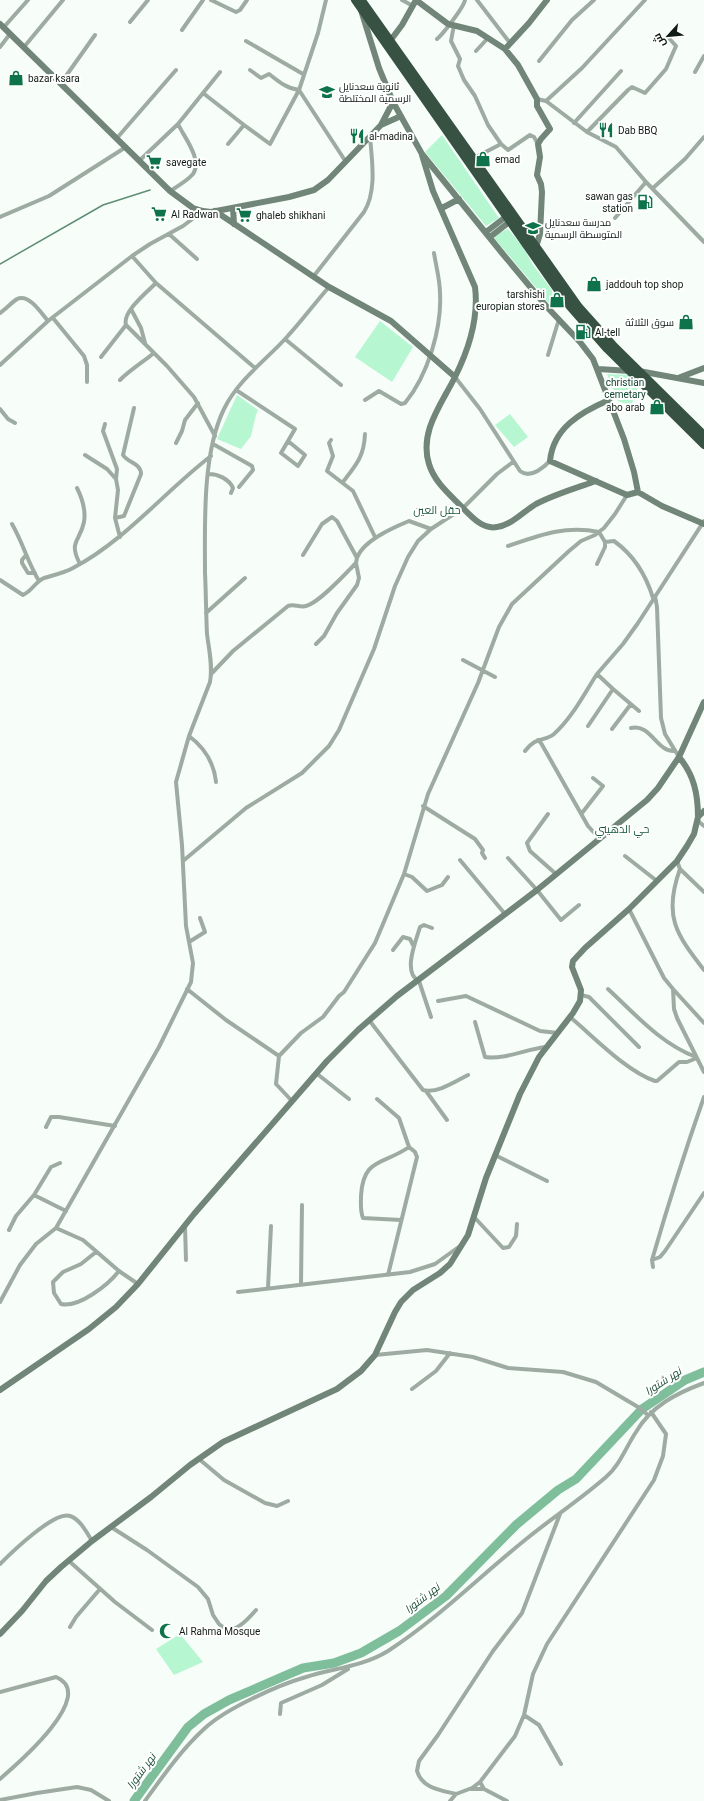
<svg xmlns="http://www.w3.org/2000/svg" width="704" height="1801" font-family="Roboto,Cairo,sans-serif">
  <rect width="100%" height="100%" fill="#f7fdf9"/>
  <path fill="#b6f7d2" d="M442 135 499 218 486 226 425 152Z
    M508 229 523 247 533 265 552 290 553 308 494 238 499 233Z
    M380 321 413 347 392 382 355 357Z
    M607 374 630 375 639 384 631 406 618 401Z
    M237 395 258 410 256 415 251 436 241 449 217 439Z
    M510 414 528 437 514 447 495 425Z
    M180 1634 203 1662 174 1675 156 1649Z"/>
  <g fill="none" stroke-linecap="round" stroke-linejoin="round">
    <path stroke="#5e8d73" stroke-width="1.5" d="M0 264 103 205 150 190"/>
    <path stroke="#7fbe9b" stroke-width="9" d="M134 1801 188 1727 204 1714 229 1700 303 1668 334 1663 361 1653 399 1631 446 1596 516 1525 558 1490 576 1479 642 1409 685 1380 704 1372"/>
    <path stroke="#9eaba3" stroke-width="4" d="M211 0 236 12 240 10 247 0
      M326 0 318 33 299 90 346 162
      M402 0 413 6
      M477 0 510 43
      M130 22 148 0
      M454 25 451 41 460 59 458 66 464 80 475 96 488 125 501 144 474 158
      M4 27 28 0
      M182 30 203 0
      M437 39C443 34 464 7 465 0
      M246 41 303 74
      M0 47 10 34
      M24 47 63 0
      M476 51 488 38
      M539 61 572 20 594 0
      M695 72 704 56
      M61 83 95 35
      M203 93 244 125 228 144
      M537 99 546 101 587 132 616 147 646 182 704 242
      M546 101 582 68 645 0
      M574 123 621 71
      M244 125 270 144 299 90C287 89 278 81 269 74L261 78 250 70
      M587 132 628 90 632 87 645 93 666 69 676 46 667 36
      M117 138 176 70
      M501 144 508 150 530 135 534 137 538 144
      M139 161 178 124 220 72
      M653 188 685 159 704 137
      M170 191C178 186 187 181 193 174 203 160 184 137 178 124
      M0 217 49 196 126 147
      M615 218 646 182
      M169 234 197 259
      M132 256 156 283 255 368
      M313 277 364 212C377 191 372 161 370 137
      M156 283C147 292 122 312 126 325L167 366 194 397 215 436
      M131 309 141 328 145 343
      M0 313C6 309 11 303 17 299 29 293 42 314 48 321
      M53 318 84 356 87 365V382
      M285 339 341 385
      M548 355 559 319
      M101 357 126 325
      M0 365 48 321 132 256 150 244 183 226 203 211
      M455 377 480 409 520 471C530 479 542 469 550 461
      M120 380C130 370 143 362 154 353
      M236 390 295 429 288 441 305 455 298 466 281 453 288 441
      M365 400 379 391 401 404 405 403C428 375 442 328 440 293 440 280 436 266 434 253
      M0 409 8 419 15 423
      M105 424 103 431 117 469 116 479
      M331 440 329 443 333 456 327 471 353 491 375 537
      M176 443 182 431 185 420 198 403
      M213 444 252 466 253 470 239 487
      M85 455 107 469 116 479 118 490 115 518 120 537
      M209 474C218 474 229 479 233 488L231 493
      M343 482C356 465 364 457 365 434
      M77 488C82 498 86 510 84 522 80 542 68 541 80 564
      M115 518 124 516 141 474C141 463 128 463 123 455L134 408
      M12 524C23 543 28 563 39 581
      M508 546C540 535 565 525 599 532L605 542 614 541C635 556 646 575 653 598
      M26 555 22 560V563L28 573H35
      M303 555 322 524 332 517 337 521 357 558
      M597 564 605 547V542
      M0 580 23 595C32 591 35 582 44 578 54 575 64 573 73 568 126 540 164 492 211 456
      M655 596 657 607 661 718 665 734 679 757
      M206 613 245 578
      M316 644 324 636 337 613 357 585 359 578 356 563
      M463 660 495 677
      M212 673 233 651 288 606C294 603 299 608 306 606 320 602 345 574 356 563 357 543 392 528 409 521L431 529
      M613 689 639 711
      M588 726 613 689 597 674 623 644 638 623 704 521
      M631 728C650 723 657 752 674 751
      M612 729 631 704
      M189 736C205 748 214 763 216 782
      M538 740 541 743 588 826 599 838
      M525 751C536 736 544 742 554 734 572 718 584 694 597 674
      M423 806 475 839 483 850 482 853 485 858
      M582 813 603 786 593 778
      M548 814 527 843 530 851 556 874
      M698 821 704 826
      M625 856 657 881
      M508 858 537 890 561 920 579 905
      M460 860 505 914
      M183 861 246 808 302 773 329 746 339 730 374 649 395 586 408 557 418 541 431 529 463 508 497 474 513 462
      M677 861 680 869 704 892
      M680 869C663 916 676 934 704 970
      M404 874 412 877 427 891 442 885 448 877
      M629 909 664 978 673 989 674 1009 677 1018 704 1072
      M189 942 205 932 200 918
      M393 950 403 937 410 939 413 945
      M187 989 226 1020 279 1056 276 1084 292 1101
      M608 989C635 1014 661 1044 696 1057
      M673 989 704 1023
      M581 995 589 997 639 1047
      M438 1001 466 996 540 1031 558 1033
      M431 1017 419 981C402 973 416 941 420 927L424 925 432 928
      M570 1017C594 1037 626 1071 655 1081H657L679 1062H687L697 1058
      M369 1020 423 1090C437 1094 456 1081 468 1075
      M475 1022 485 1057C504 1060 526 1049 546 1047
      M279 1056 301 1033 323 1017 339 996 344 992 375 943 404 874 428 794 478 683 499 627 512 604 569 551 581 541 595 535 604 528 615 514 627 495
      M316 1073 349 1099
      M426 1091 447 1120
      M377 1099 399 1118 409 1147
      M46 1127 51 1117H59L115 1126
      M495 1155 547 1181
      M34 1195 51 1167 60 1163
      M475 1218 503 1248 509 1247 516 1236 517 1224
      M185 1226 186 1260
      M56 1228 83 1240 119 1271 138 1284
      M9 1230 16 1216 34 1195 66 1211
      M96 1252 81 1264 63 1272 53 1282 54 1293 61 1304C79 1308 108 1285 119 1271
      M652 1260 660 1257 665 1251 704 1193
      M653 1267 652 1260C668 1205 685 1151 704 1097
      M388 1275 417 1157 415 1152 409 1147C384 1165 363 1157 361 1196 361 1203 360 1211 363 1218L401 1220
      M301 1284 302 1205
      M268 1288 271 1226
      M238 1292 410 1272 435 1264 460 1246
      M0 1302 20 1265 36 1244 56 1228 159 1047 191 982 193 963 186 926 182 845 176 782 189 736 210 682C213 666 209 650 207 634 206 614 206 593 205 573 205 524 202 454 224 409 238 380 265 361 286 338 301 322 314 304 329 287
      M375 1355 427 1350 473 1357 508 1368 563 1372 596 1382 638 1407 648 1415
      M412 1389 436 1371 450 1353
      M199 1459 224 1480 265 1503 277 1506 288 1501
      M111 1527 147 1550 198 1587 208 1599 213 1615 219 1624 228 1631C240 1628 248 1619 256 1610
      M69 1561 115 1602 152 1630
      M0 1564C11 1553 54 1511 70 1516 80 1519 87 1533 92 1541
      M70 1627 76 1617 100 1589
      M0 1692 56 1677C99 1695 15 1766 0 1779
      M280 1714 281 1703 322 1685 348 1669
      M524 1715 539 1725 561 1764
      M480 1782 484 1789 507 1801
      M471 1789H484
      M456 1794C440 1790 422 1788 417 1771L419 1761 438 1735 493 1651 522 1613 560 1514
      M0 1800 37 1793 77 1787 91 1790 109 1801
      M145 1801C163 1776 181 1750 204 1729 225 1709 278 1685 306 1677 333 1668 362 1667 388 1651 439 1618 482 1574 530 1536 555 1516 582 1498 606 1477 620 1465 626 1447 636 1432 651 1406 677 1393 704 1383
      M450 1801 456 1794 472 1788 480 1782 515 1736 524 1715 533 1674 547 1644 654 1480 663 1456 666 1434 651 1412"/>
    <path stroke="#718579" stroke-width="6" d="M416 0 448 24 477 31 505 49 518 65 537 99V106L550 129 541 139 538 144 540 157 537 175 541 184 542 192 540 234 536 247
      M361 10 379 68 393 102 422 154 502 253 547 307 580 342 593 359 624 439 634 472 638 492
      M0 24 170 191 193 208 203 211 211 212 289 197 314 190 328 180 381 125 393 102
      M390 41 402 25 416 0
      M505 49 529 23 547 0
      M381 125 401 116
      M422 155 433 191 475 287C479 319 469 349 455 377 441 405 419 432 429 464 434 481 448 493 460 505 470 515 482 530 497 527 512 525 524 511 536 504 555 494 576 488 596 481
      M233 208 234 224
      M442 208 459 199
      M215 211 329 287 391 321 455 377
      M486 232 508 215
      M490 237 513 219
      M598 369 630 371
      M639 371 704 383
      M678 378 704 368
      M609 400C581 412 553 428 550 461L627 495 638 492 662 506 704 524
      M698 817C698 794 694 775 679 757L704 702
      M0 1390 89 1329 116 1307 138 1284 194 1214 327 1061 358 1030 397 996 537 890 647 800 658 788 679 757
      M0 1634 22 1611 46 1581 61 1567 92 1541 151 1497 190 1465 223 1442 337 1389 361 1371 375 1355 395 1312 401 1302 413 1290 440 1273 450 1264 468 1235 486 1178 520 1094 539 1057 573 1013 580 1001 581 990 572 967 573 961 585 948 629 909 677 861 687 846 694 834 698 817 704 811"/>
    <path stroke="#375243" stroke-width="8" d="M355 0 566 302 607 349 704 445
      M363 2 579 307 613 345 704 435"/>
  </g>
  <defs>
    <symbol id="shop-bare" viewBox="-9 -9 18 18"><path d="M-5-2.5h2.3a2.7 3.5 0 0 1 5.4 0H5L5.5 6h-11ZM-1.5-2.5h3a1.5 2.3 0 0 0-3 0Z" fill="#0e734a" stroke="#fff" stroke-width="2.5" paint-order="stroke"/></symbol>
    <symbol id="school-bare" viewBox="-9 -9 18 18"><path d="M0-5L7-2L0 1L-7-2ZM-4 1L0 2.5L4 1V4Q0 6-4 4Z" fill="#0e734a" stroke="#fff" stroke-width="2.5" paint-order="stroke"/></symbol>
    <symbol id="restaurant-bare" viewBox="-9 -9 18 18"><path d="M-5-6h1v4h1v-4h1v4h1v-4h1v5L-1.5 .5V6h-2V.5L-5-1ZM5-6V6H3V1.5H1.5Q1.5-4 5-6Z" fill="#0e734a" stroke="#fff" stroke-width="2.5" paint-order="stroke"/></symbol>
    <symbol id="supermarket-bare" viewBox="-9 -9 18 18"><path d="M-6-5.5h2.5l.6 2H6L4.5 2H-2.5L-4.4-4H-6ZM-1.5 3.2a1.3 1.3 0 1 0 .1 0ZM3 3.2a1.3 1.3 0 1 0 .1 0Z" fill="#0e734a" stroke="#fff" stroke-width="2.5" paint-order="stroke"/></symbol>
    <symbol id="fuel-bare" viewBox="-9 -9 18 18"><path d="M-5.5-6h7V0h2V4h1.3V-2.5L3-4.5l.8-.8L6-3V5H2.5V1h-1V6h-7ZM-4.2-4.7v3.2H.2V-4.7Z" fill="#0e734a" stroke="#fff" stroke-width="2.5" paint-order="stroke"/></symbol>
    <symbol id="mosque-bare" viewBox="-9 -9 18 18"><path d="M3.5-4.9A6 6 0 1 0 3.5 4.9A5 5 0 1 1 3.5-4.9Z" fill="#0e734a" stroke="#fff" stroke-width="2.5" paint-order="stroke"/></symbol>
  </defs>
  <g fill-rule="evenodd">
    <use href="#shop-bare" x="5" y="67" width="22" height="22"/>
    <use href="#school-bare" x="316" y="81" width="22" height="22"/>
    <use href="#restaurant-bare" x="595" y="119" width="22" height="22"/>
    <use href="#restaurant-bare" x="346" y="125" width="22" height="22"/>
    <use href="#shop-bare" x="472" y="148" width="22" height="22"/>
    <use href="#supermarket-bare" x="143" y="151" width="22" height="22"/>
    <use href="#fuel-bare" x="634" y="191" width="22" height="22"/>
    <use href="#supermarket-bare" x="148" y="203" width="22" height="22"/>
    <use href="#supermarket-bare" x="233" y="204" width="22" height="22"/>
    <use href="#school-bare" x="522" y="217" width="22" height="22"/>
    <use href="#shop-bare" x="583" y="273" width="22" height="22"/>
    <use href="#shop-bare" x="546" y="289" width="22" height="22"/>
    <use href="#shop-bare" x="675" y="311" width="22" height="22"/>
    <use href="#fuel-bare" x="572" y="321" width="22" height="22"/>
    <use href="#shop-bare" x="646" y="396" width="22" height="22"/>
    <use href="#mosque-bare" x="156" y="1620" width="22" height="22"/>
  </g>
  <g text-anchor="middle" stroke-width="4" stroke-linejoin="round" paint-order="stroke">
    <g font-size="10" fill="#101c15" stroke="#fff" text-anchor="start">
      <text x="28" y="82">bazar ksara</text>
      <text x="339" y="90">ثانوية سعدنايل<tspan x="339" dy="12">الرسمية المختلطة</tspan></text>
      <text x="618" y="134">Dab BBQ</text>
      <text x="369" y="140">al-madina</text>
      <text x="495" y="163">emad</text>
      <text x="166" y="166">savegate</text>
      <text x="633" y="200" text-anchor="end">sawan gas<tspan x="633" dy="12">station</tspan></text>
      <text x="171" y="218">Al Radwan</text>
      <text x="256" y="219">ghaleb shikhani</text>
      <text x="545" y="226">مدرسة سعدنايل<tspan x="545" dy="12">المتوسطة الرسمية</tspan></text>
      <text x="606" y="288">jaddouh top shop</text>
      <text x="545" y="298" text-anchor="end">tarshishi<tspan x="545" dy="12">europian stores</tspan></text>
      <text x="674" y="326" text-anchor="end">سوق الثلاثة</text>
      <text x="595" y="336">Al-tell</text>
      <text x="645" y="411" text-anchor="end">abo arab</text>
      <text x="179" y="1635">Al Rahma Mosque</text>
    </g>
    <g font-size="10" fill="#0e422b" stroke="#fff">
      <text x="625" y="386">christian<tspan x="625" dy="12">cemetary</tspan></text>
    </g>
    <g font-size="11" fill="#1c5a3d" stroke="#fff">
      <text x="437" y="514">حقل العين</text>
      <text x="622" y="833">حي الدهيني</text>
    </g>
    <g font-size="11" font-style="italic" fill="#1d4f37" stroke="#fff">
      <text transform="translate(663 1381) rotate(-33)" y="4">نهر شتورا</text>
      <text transform="translate(422 1598) rotate(-38)" y="4">نهر شتورا</text>
      <text transform="translate(141 1771) rotate(-54)" y="4">نهر شتورا</text>
    </g>
  </g>
  <g transform="translate(668 36) rotate(243)" stroke="#ffffff" stroke-width="3" paint-order="stroke">
  <path d="M0-3L7 15L0 10L-7 15Z" fill="#101c15"/>
  <text y="-6" font-size="11" font-weight="bold" text-anchor="middle" fill="#101c15">ش</text>
  </g>
</svg>
